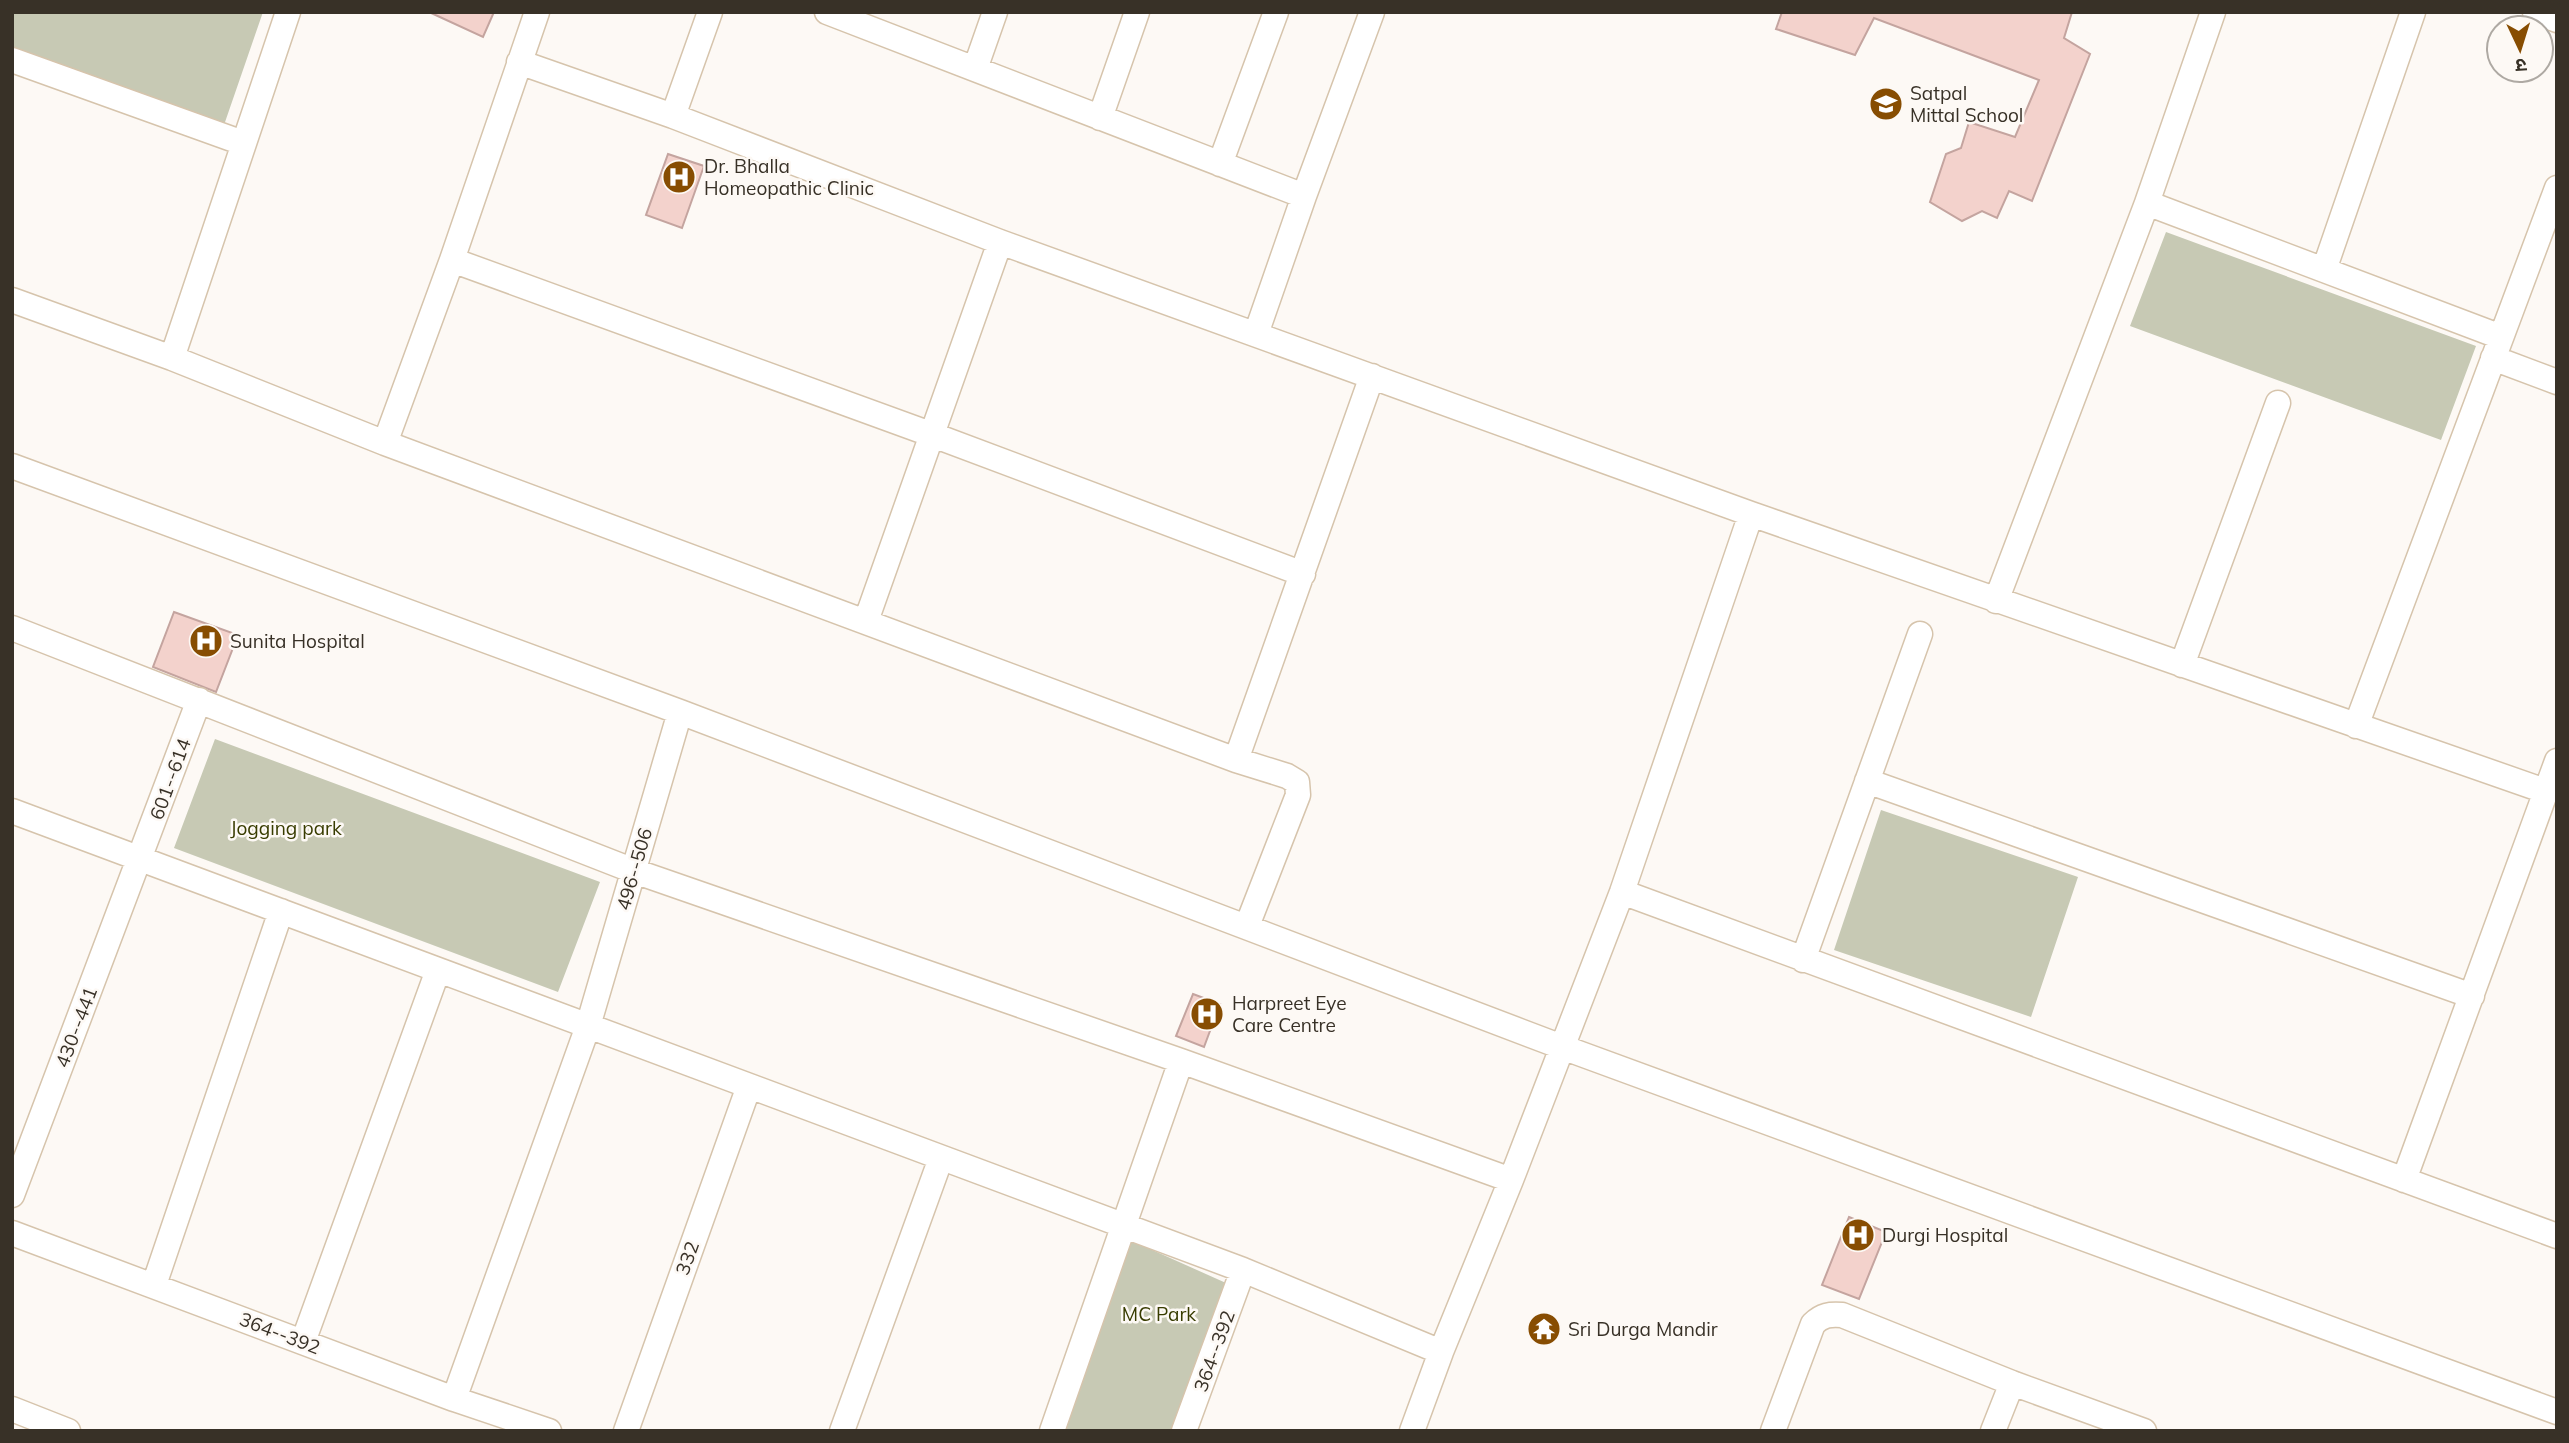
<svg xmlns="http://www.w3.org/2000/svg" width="2569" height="1443" font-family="Mulish,'Noto Sans Devanagari',sans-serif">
  <rect width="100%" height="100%" fill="#fdf9f5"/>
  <path fill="#c7c9b4" d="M12 12H263L224 125 12 48Z
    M2166 232 2476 346 2441 440 2130 326Z
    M215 739 600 882 558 992 174 848Z
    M1881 810 2078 877 2031 1017 1834 950Z
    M1130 1240 1226 1283 1172 1431H1062Z"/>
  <path fill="#f3d2cc" stroke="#c4a49f" stroke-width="2" d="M429 12H494L483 37Z
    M1782 12H2072L2064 38 2090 54 2032 201 2009 191 1997 218 1982 211 1962 221 1930 202 1946 154 1961 148 1969 122 2015 137 2039 80 1874 18 1855 55 1776 29Z
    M668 154 704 166 682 228 646 215Z
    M174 612 238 635 216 692 153 667Z
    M1193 994 1220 1004 1204 1047 1176 1036Z
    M1849 1217 1886 1232 1859 1299 1822 1285Z"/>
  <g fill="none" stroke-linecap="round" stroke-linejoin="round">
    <defs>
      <path id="street" d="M827 12 1304 196
        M2213 12 2147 203 2501 337
        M2535 12 2557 20
        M12 60 243 143
        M519 62 673 116 1000 242 1751 514 2545 791
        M975 69 995 12
        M673 116 710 12
        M1100 118 1137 12
        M1220 164 1276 12
        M452 260 933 435 1303 574
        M2324 270 2413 12
        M12 300 172 358 385 443 1236 760 1287 776 1297 782 1298 795 1247 926
        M1256 334 1304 196 1372 12
        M172 358 288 12
        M2493 358 2557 382
        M385 443 452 260 537 12
        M12 466 680 712 1562 1047 2557 1412
        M1996 601 2147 203
        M866 621 1000 242
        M12 628 634 871 1181 1061 1511 1180
        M2182 665 2278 403
        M2356 726 2557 188
        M1236 760 1372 376
        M1867 781 2472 996
        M12 811 1243 1270 1441 1352
        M1622 892 2557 1236
        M1803 960 1920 634
        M2404 1180 2557 761
        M12 1195 199 700
        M12 1233 454 1399 549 1431
        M154 1285 281 911
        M303 1342 438 970
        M454 1399 588 1026 680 712
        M12 1409 68 1431
        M626 1431 749 1086
        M842 1431 941 1158
        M1052 1431 1181 1061
        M1184 1431 1243 1270
        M1412 1431 1441 1352 1511 1180 1622 892 1751 514
        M1773 1431 1813 1324C1822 1315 1830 1314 1842 1315L2012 1383 2144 1431
        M1993 1431 2012 1383"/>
    </defs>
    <use href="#street" stroke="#d6c4ac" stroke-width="27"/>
    <use href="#street" stroke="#fff" stroke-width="24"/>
  </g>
  <defs>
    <symbol id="school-disc" viewBox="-11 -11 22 22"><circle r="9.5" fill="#874d02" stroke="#fdf9f5"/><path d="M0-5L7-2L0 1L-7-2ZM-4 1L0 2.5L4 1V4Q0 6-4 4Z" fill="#fff"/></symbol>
    <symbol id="hospital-disc" viewBox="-11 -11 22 22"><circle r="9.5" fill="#874d02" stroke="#fdf9f5"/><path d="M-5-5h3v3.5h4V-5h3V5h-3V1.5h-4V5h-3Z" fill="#fff"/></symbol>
    <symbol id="temple-disc" viewBox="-11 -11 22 22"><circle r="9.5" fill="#874d02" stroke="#fdf9f5"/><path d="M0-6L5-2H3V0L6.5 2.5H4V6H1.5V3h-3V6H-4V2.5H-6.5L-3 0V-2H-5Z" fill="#fff"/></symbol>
  </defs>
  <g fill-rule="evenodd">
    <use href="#school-disc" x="1867" y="85" width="38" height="38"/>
    <use href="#hospital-disc" x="660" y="158" width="38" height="38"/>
    <use href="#hospital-disc" x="187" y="622" width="38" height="38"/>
    <use href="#hospital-disc" x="1188" y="995" width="38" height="38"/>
    <use href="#hospital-disc" x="1839" y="1216" width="38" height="38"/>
    <use href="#temple-disc" x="1525" y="1310" width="38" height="38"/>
  </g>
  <g text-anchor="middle" stroke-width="5" stroke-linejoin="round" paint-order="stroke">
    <g font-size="19" fill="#383127" stroke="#fdf9f5" text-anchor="start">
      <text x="1910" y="100">Satpal<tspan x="1910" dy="22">Mittal School</tspan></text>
      <text x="704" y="173">Dr. Bhalla<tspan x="704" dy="22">Homeopathic Clinic</tspan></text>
      <text x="230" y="648">Sunita Hospital</text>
      <text x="1232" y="1010">Harpreet Eye<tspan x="1232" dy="22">Care Centre</tspan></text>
      <text x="1882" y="1242">Durgi Hospital</text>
      <text x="1568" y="1336">Sri Durga Mandir</text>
    </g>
    <g font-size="19" fill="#383127" stroke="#fdf9f5">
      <text transform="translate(170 779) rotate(-70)" y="7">601--614</text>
      <text transform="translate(634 869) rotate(-74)" y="7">496--506</text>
      <text transform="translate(76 1027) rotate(-69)" y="7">430--441</text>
      <text transform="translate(687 1258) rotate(-70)" y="7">332</text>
      <text transform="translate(280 1333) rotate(21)" y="7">364--392</text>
      <text transform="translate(1214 1351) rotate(-70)" y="7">364--392</text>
    </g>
    <g font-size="19" fill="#383c00" stroke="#fdf9f5">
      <text x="286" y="835">Jogging park</text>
      <text x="1159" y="1321">MC Park</text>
    </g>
  </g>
  <rect width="2569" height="1443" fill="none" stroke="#383127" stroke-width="28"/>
  <g transform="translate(2520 49) rotate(176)"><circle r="33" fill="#fdf9f5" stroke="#aea9a3" stroke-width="2"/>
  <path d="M0-5L12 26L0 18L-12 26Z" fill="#874d02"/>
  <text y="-10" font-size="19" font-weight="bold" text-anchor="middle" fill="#383127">उ</text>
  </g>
</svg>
